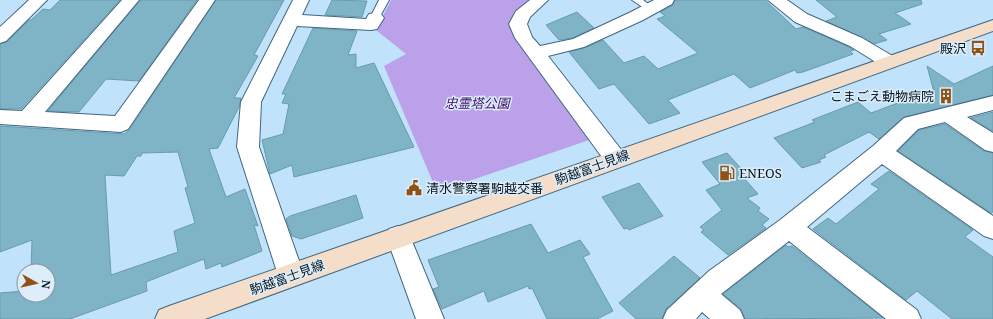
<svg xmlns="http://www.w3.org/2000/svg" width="993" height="319" font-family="'Noto Serif','Noto Sans JP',serif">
  <rect width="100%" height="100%" fill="#c1e2fb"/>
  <path fill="#bba1e9" d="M391 0H535L515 11 509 26 522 46 595 138 437 192 384 66 406 54 376 30Z"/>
  <path fill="#7eb4c5" stroke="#679bac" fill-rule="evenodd" d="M60 0H120L21 109H0V44L7 42 29 20H31L43 9 50 10Z
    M140 0H197L139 81 106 79 79 112 48 111Z
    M216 0H284L254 55 258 56 234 98H241L239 107 218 148 209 149 226 197 245 189 258 226 254 225 262 251 222 267 221 263 206 269 204 259 146 282 147 291 70 319H0V293L24 291V295H48V271H31L32 240 0 252V126L124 134 129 130ZM178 152 188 187 185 188 195 223 174 231 178 252 111 275 105 175 124 176 137 156H141L142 153Z
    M332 0 367 1 362 17 325 15Z
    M675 0H765L796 29 803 27 849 47 854 50 850 51 853 54 803 72 797 73 795 70 750 88 734 74 668 100 680 113 649 124 614 84 599 89 569 52 584 48 603 40 624 63 644 56 658 69 698 53 657 19 665 16 660 12 673 5Z
    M816 0H921L922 4 895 13 911 24 879 34 887 40 874 44 826 21 837 17Z
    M577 12 594 28 573 38 559 40 546 25Z
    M313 28 357 31 348 55 356 54V68L374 63 414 147 294 177 292 165 270 174 262 140 283 134 289 104 282 103 286 94H282Z
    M927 66 954 84 993 66V95L904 117 879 139 869 132 824 155 826 157 819 160 821 162 802 168 774 138 815 122 812 120 858 102 871 113 906 100 909 103 934 92Z
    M993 112V131L971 118Z
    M945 124 984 151 993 153V212L991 213 898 151 919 130Z
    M727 153 747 175 743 177 758 194 747 198 760 208 758 211 769 219 762 225 766 228 728 255 701 232 704 230 700 227 722 210 706 190 720 184 702 162Z
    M889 171 973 230 965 237 993 257V319H952L917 291 906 300 813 229 828 218 836 224 879 189 871 184Z
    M639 183 663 216 629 230 628 228 624 229 602 197Z
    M356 195 363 218 301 239 292 236 286 219 290 216Z
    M531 224 548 253 580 240 590 254 583 257 613 311 597 319H547L532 288 529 289 528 286 488 302 484 291 442 309 433 289 439 287 428 260Z
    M786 245 788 247 792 246 883 318 745 319 741 309 723 294Z
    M674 256 700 278 666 309 662 319H636L619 303Z"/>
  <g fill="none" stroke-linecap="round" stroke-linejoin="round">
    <defs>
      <path id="lane" d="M379 0H389L378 20H372L370 18Z
        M632 0H643L655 9 650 12Z"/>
      <path id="street" d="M29 0H47L6 41 0 43V27Z
        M122 0H139L45 112 115 116 199 0H215L128 129 121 132 0 124V110L22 111Z
        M293 0H309L302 15 366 19 369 14 375 13 381 14 384 18 377 29 371 30 297 26 261 102 259 147 304 275 300 283 291 287 282 283 278 275 237 147 241 102Z
        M530 0H548L530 17 527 24 532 37 540 46 573 39 631 12 654 0H674L672 4 643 20 584 47 548 56 623 152 626 158 623 164 615 166 607 164 515 38 509 24 516 11Z
        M768 0H787L807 14 862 38 896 58 898 62 896 66 889 68 882 66 850 46 795 22Z
        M993 96V110L967 117 993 133V152L985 150 945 122 918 129 896 151 993 216V239L984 236 882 164 807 227 917 310 921 319H886L789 241 721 294 740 310 744 319H710L702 312 696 319H663L667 310 709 271 780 220 873 146 904 118Z
        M398 226 407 229 444 319H416L386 236 389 229Z"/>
      <path id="secondary" d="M993 20V31L205 319H155L159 310 169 306Z"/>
    </defs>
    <use href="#lane" stroke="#406680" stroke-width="2"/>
    <use href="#street" stroke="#406680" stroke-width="2"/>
    <use href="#secondary" stroke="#406680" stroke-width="2"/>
    <use href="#lane" fill="#fff" fill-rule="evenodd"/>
    <use href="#street" fill="#fff" fill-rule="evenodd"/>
    <use href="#secondary" fill="#f4dec9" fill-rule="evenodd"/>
  </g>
  <defs>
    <symbol id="bus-bare" viewBox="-9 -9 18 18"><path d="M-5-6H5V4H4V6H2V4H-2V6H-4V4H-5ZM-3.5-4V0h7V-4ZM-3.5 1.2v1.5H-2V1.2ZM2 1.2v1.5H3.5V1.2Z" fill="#8f5214" stroke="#ddedfa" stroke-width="2.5" paint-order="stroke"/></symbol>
    <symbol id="building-bare" viewBox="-9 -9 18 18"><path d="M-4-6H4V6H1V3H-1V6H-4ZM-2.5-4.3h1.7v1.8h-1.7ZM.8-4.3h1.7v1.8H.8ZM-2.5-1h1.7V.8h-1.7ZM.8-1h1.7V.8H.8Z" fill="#8f5214" stroke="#ddedfa" stroke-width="2.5" paint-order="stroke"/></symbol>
    <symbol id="fuel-bare" viewBox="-9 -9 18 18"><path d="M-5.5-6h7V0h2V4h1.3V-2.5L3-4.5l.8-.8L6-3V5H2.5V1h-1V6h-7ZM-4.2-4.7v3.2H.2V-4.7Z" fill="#8f5214" stroke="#ddedfa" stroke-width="2.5" paint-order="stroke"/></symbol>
    <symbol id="civic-bare" viewBox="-9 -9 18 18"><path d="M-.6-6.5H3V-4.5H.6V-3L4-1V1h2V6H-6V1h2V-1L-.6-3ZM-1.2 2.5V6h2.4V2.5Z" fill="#8f5214" stroke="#ddedfa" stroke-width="2.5" paint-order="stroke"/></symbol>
  </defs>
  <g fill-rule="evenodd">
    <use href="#bus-bare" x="967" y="37" width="22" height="22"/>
    <use href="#building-bare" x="935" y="85" width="22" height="22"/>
    <use href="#fuel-bare" x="716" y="162" width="22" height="22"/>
    <use href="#civic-bare" x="403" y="177" width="22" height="22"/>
  </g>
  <g text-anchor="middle" stroke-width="3" stroke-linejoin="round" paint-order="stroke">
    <g font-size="13" fill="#05141f" stroke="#ddedfa" text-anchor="end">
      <text x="966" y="53">殿沢</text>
      <text x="934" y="101">こまごえ動物病院</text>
      <text x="739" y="178" text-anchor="start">ENEOS</text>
      <text x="426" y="193" text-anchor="start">清水警察署駒越交番</text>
    </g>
    <g font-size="13" font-style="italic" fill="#3b0a69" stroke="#ddedfa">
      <text x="477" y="108">忠霊塔公園</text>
    </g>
    <g font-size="13" fill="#05141f" stroke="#ddedfa">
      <text transform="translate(592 167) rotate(-20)" y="5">駒越富士見線</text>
      <text transform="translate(287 277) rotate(-20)" y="5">駒越富士見線</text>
    </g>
  </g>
  <g transform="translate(36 283) rotate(98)"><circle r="19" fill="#ddedfa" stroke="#8796a2"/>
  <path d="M0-3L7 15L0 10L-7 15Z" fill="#8f5214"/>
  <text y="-6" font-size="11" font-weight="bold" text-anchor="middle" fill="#05141f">N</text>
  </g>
</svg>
